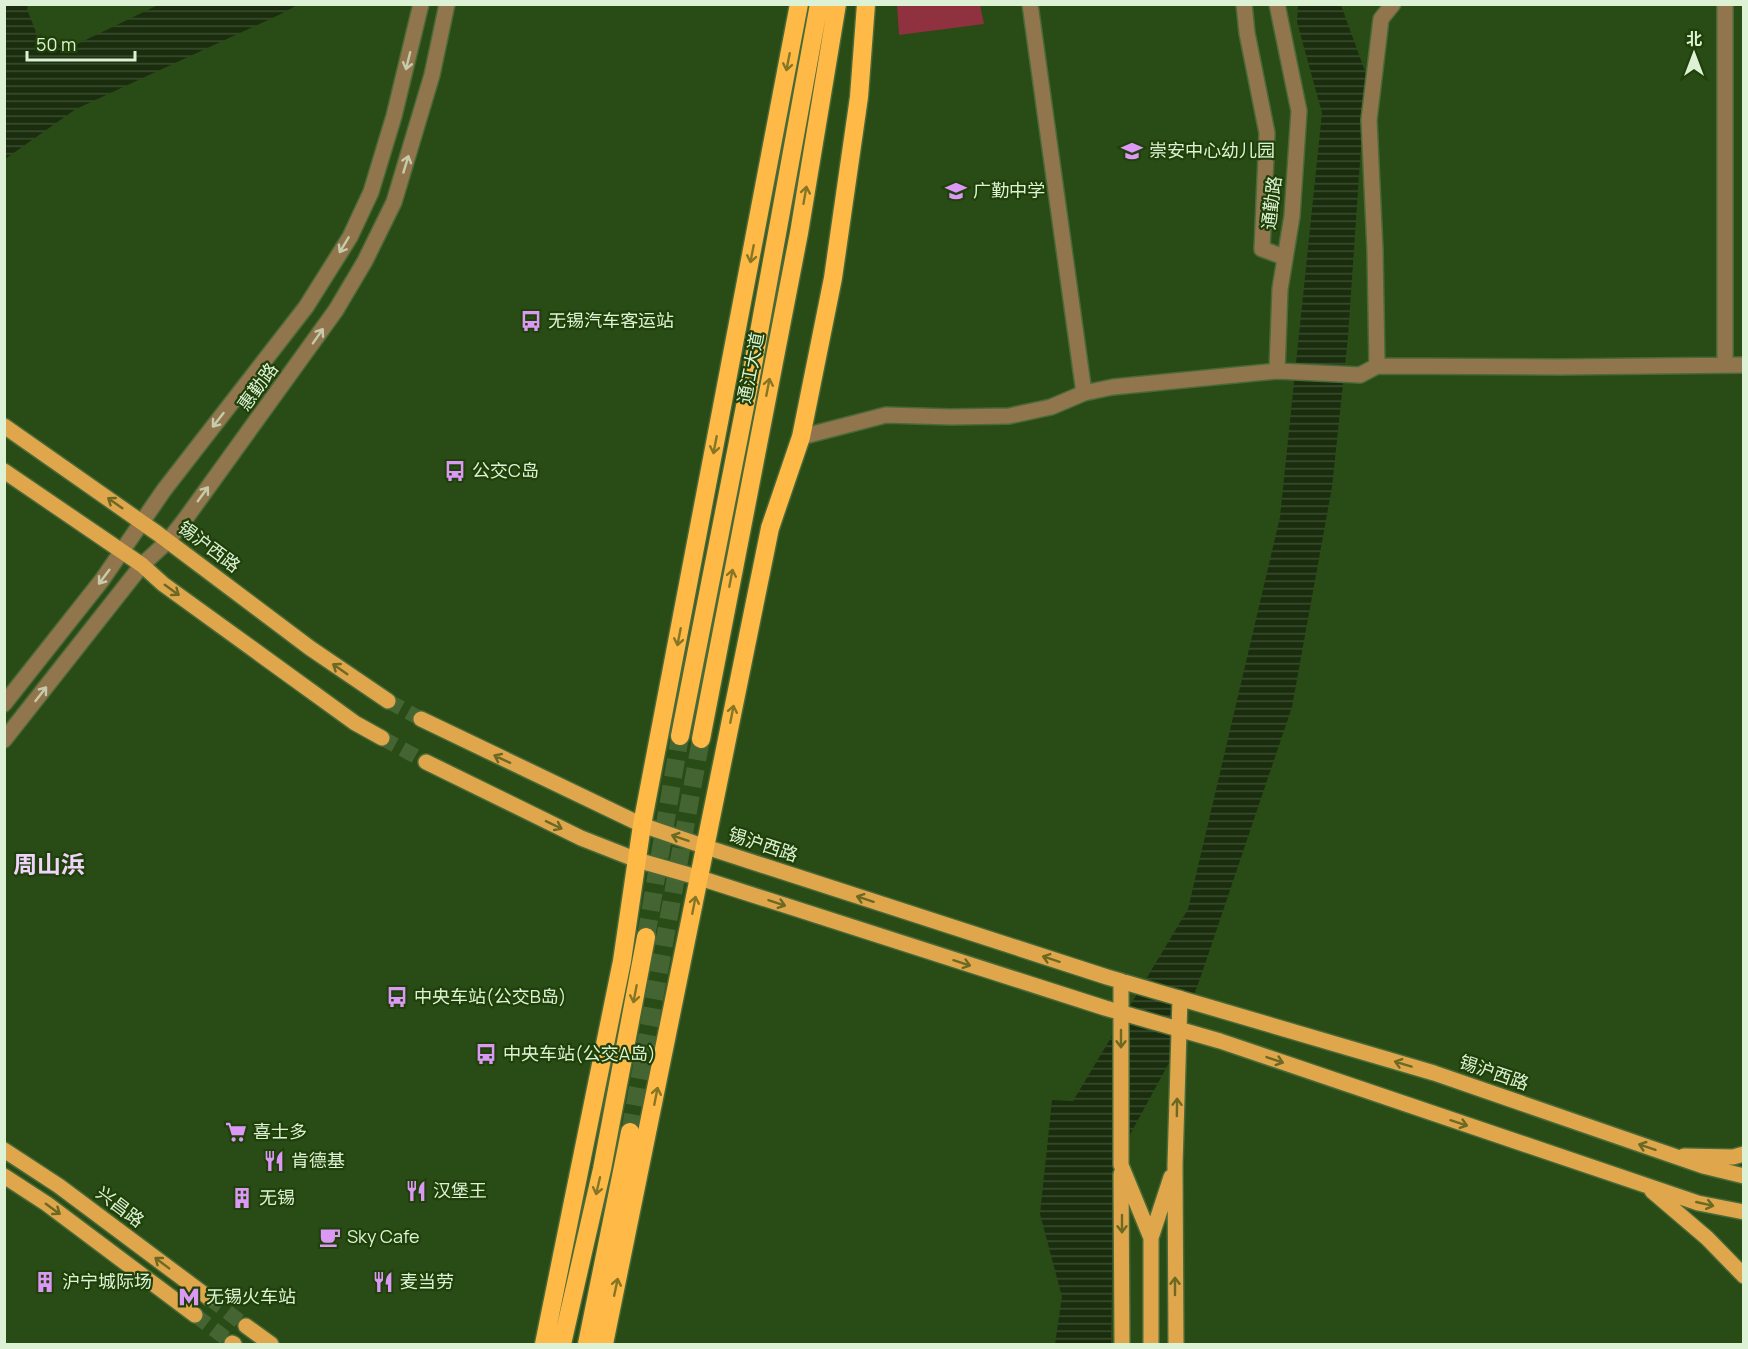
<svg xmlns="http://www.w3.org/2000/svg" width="1748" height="1349" font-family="Manrope,'Noto Sans SC',sans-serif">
  <defs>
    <pattern id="water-rules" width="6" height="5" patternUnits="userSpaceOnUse" patternTransform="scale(1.5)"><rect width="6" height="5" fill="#1a2e0e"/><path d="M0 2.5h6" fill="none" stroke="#3b4d30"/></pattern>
  </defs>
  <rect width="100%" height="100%" fill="#294b16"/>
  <path fill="#8f313e" d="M897 5H980L984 24 899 35Z"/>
  <path fill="url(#water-rules)" d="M5 4 28 5 27 9 39 40 71 47 158 5H297L283 13 76 109 5 159Z
    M1298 5H1341L1366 74 1348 337 1332 487 1292 707 1202 973 1170 1061 1114 1164 1111 1344H1055L1062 1297 1040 1214 1052 1100 1073 1101 1188 909 1280 517 1322 113 1297 22Z"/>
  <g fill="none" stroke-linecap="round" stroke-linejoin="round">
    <path stroke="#446432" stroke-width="15" stroke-dasharray="15 8" stroke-linecap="butt" d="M388 701 421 719
      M382 738 426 762
      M209 1298 246 1326
      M195 1315 232 1343"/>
    <path stroke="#446432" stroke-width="18" stroke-dasharray="18 9" stroke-linecap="butt" d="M646 937 680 736
      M630 1132 701 739"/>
    <defs>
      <path id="minor" d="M1030 4 1084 393
        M1244 4 1247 33 1267 133 1262 249 1284 257
        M1277 4 1299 111 1292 216 1280 289 1277 371
        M1725 4V364
        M1377 366 1375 250 1369 120 1381 19 1393 4
        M801 437 886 415 951 417 1009 416 1051 407 1084 393 1113 387 1277 371 1360 375 1377 366 1560 367 1744 365
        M4 704 102 580 164 490 306 307 350 237 371 192 394 116 421 4
        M4 740 142 565 168 541 186 518 336 310 365 261 394 202 432 75 447 4"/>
      <path id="major" d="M4 426 157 533 310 648 388 701
        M4 471 142 565 163 584 355 723 382 738
        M421 719 642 825 706 847 1107 977 1434 1073 1703 1166 1744 1176
        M426 762 581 838 637 860 700 878 1105 1008 1220 1041 1698 1203 1744 1212
        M1121 981V1165L1151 1238 1171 1177
        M4 1150 59 1186 209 1298
        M1684 1156 1733 1157 1744 1154
        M1121 1174 1122 1344
        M4 1176 47 1204 195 1315
        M1652 1191 1707 1238 1744 1276
        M1151 1238V1344
        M246 1326 271 1344
        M232 1343 234 1344
        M1176 1344 1175 1165 1180 998"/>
      <path id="highway" d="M680 736 751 376 819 4
        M701 739 799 233 837 4
        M544 1344 622 961 642 825 799 4
        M562 1344 602 1169 646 937
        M587 1344 630 1132
        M604 1344 770 528 801 437 833 278 859 97 866 4"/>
    </defs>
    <use href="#minor" stroke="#496938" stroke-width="18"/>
    <use href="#major" stroke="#496938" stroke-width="18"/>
    <use href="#highway" stroke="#496938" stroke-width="21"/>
    <use href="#minor" stroke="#91754c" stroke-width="15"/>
    <use href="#major" stroke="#e0a64b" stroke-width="15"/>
    <use href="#highway" stroke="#ffb947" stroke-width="18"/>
  </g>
  <defs><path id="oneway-shaft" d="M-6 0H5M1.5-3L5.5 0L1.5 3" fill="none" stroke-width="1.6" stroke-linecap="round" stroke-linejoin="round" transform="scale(1.5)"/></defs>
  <g stroke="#c6ccab">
    <use href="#oneway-shaft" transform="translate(408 61) rotate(104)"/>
    <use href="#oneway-shaft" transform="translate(406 164) rotate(-73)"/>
    <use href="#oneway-shaft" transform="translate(344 245) rotate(121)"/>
    <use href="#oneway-shaft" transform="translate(318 336) rotate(-55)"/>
    <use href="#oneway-shaft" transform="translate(218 420) rotate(128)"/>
    <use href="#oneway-shaft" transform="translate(203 494) rotate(-54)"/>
    <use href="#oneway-shaft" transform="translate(104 577) rotate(127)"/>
    <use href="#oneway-shaft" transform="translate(41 694) rotate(-52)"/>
  </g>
  <g stroke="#847625">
    <use href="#oneway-shaft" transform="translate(788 62) rotate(101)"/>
    <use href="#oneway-shaft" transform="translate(805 195) rotate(-80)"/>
    <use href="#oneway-shaft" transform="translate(752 254) rotate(101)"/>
    <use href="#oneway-shaft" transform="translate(768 387) rotate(-79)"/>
    <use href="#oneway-shaft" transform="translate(715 445) rotate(101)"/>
    <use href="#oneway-shaft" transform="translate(731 578) rotate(-79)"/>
    <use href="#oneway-shaft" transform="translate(679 637) rotate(101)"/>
    <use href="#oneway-shaft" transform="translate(732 714) rotate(-79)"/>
    <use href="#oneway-shaft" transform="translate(694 905) rotate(-79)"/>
    <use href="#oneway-shaft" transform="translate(635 994) rotate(101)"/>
    <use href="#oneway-shaft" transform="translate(656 1096) rotate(-79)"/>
    <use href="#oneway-shaft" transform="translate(598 1186) rotate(103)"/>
    <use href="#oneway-shaft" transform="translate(616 1287) rotate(-78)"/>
  </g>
  <g stroke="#6c6923">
    <use href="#oneway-shaft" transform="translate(115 503) rotate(-145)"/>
    <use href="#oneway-shaft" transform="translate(172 590) rotate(36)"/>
    <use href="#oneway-shaft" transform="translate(340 669) rotate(-145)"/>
    <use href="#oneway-shaft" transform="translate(502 759) rotate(-155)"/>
    <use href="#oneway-shaft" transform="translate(554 825) rotate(26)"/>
    <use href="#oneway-shaft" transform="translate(680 838) rotate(-161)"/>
    <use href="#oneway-shaft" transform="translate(865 899) rotate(-162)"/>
    <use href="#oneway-shaft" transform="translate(777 903) rotate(18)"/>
    <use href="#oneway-shaft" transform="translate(1051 959) rotate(-162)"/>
    <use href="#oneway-shaft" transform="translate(962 963) rotate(18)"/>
    <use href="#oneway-shaft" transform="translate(1121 1039) rotate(90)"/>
    <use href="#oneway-shaft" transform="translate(1275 1060) rotate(19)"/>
    <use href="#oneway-shaft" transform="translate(1403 1064) rotate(-163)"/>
    <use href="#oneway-shaft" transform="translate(1177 1107) rotate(-89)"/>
    <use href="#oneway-shaft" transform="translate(1459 1123) rotate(18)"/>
    <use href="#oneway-shaft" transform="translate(1647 1147) rotate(-161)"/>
    <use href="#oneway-shaft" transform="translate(1705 1204) rotate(13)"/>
    <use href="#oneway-shaft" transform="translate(53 1209) rotate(36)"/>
    <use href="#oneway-shaft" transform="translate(1122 1224) rotate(90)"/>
    <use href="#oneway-shaft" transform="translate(162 1263) rotate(-143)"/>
    <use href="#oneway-shaft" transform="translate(1175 1286) rotate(-90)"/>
  </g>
  <defs>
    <symbol id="school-bare" viewBox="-9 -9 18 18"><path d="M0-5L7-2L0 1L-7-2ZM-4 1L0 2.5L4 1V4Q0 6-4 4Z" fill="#db99f5" stroke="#1f4009" stroke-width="2.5" paint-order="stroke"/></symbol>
    <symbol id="bus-bare" viewBox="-9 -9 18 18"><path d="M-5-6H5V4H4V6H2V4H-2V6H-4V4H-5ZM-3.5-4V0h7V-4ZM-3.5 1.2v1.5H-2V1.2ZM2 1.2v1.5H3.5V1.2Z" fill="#db99f5" stroke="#1f4009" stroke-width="2.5" paint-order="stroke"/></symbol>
    <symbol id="supermarket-bare" viewBox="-9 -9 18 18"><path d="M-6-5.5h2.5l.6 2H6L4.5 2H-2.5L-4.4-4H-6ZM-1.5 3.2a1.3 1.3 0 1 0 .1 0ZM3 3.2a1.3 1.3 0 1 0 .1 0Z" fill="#db99f5" stroke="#1f4009" stroke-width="2.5" paint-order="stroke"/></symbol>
    <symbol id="restaurant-bare" viewBox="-9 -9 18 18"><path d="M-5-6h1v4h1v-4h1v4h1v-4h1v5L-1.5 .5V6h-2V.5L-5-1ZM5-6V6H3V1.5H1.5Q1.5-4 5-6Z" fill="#db99f5" stroke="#1f4009" stroke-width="2.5" paint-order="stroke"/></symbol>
    <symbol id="building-bare" viewBox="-9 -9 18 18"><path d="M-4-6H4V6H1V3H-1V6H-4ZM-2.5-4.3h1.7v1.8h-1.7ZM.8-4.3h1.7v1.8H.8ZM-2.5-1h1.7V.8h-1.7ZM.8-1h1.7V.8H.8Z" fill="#db99f5" stroke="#1f4009" stroke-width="2.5" paint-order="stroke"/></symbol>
    <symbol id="cafe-bare" viewBox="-9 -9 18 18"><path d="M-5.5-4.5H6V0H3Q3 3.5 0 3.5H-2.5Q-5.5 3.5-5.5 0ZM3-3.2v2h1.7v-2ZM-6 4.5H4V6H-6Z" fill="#db99f5" stroke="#1f4009" stroke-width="2.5" paint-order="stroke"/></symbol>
    <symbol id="metro-bare" viewBox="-9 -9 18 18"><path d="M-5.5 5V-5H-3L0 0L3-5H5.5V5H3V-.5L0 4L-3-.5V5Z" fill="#db99f5" stroke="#1f4009" stroke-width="2.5" paint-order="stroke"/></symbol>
  </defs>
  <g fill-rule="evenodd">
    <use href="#school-bare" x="1117" y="136" width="30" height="30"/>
    <use href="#school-bare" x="941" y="176" width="30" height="30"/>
    <use href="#bus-bare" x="516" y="306" width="30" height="30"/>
    <use href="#bus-bare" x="440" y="456" width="30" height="30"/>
    <use href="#bus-bare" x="382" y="982" width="30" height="30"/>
    <use href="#bus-bare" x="471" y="1039" width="30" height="30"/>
    <use href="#supermarket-bare" x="221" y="1117" width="30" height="30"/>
    <use href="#restaurant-bare" x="259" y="1146" width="30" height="30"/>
    <use href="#restaurant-bare" x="401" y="1176" width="30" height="30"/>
    <use href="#building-bare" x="227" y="1183" width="30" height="30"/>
    <use href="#cafe-bare" x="315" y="1222" width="30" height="30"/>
    <use href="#building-bare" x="30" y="1267" width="30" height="30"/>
    <use href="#restaurant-bare" x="368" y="1267" width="30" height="30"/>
    <use href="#metro-bare" x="174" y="1282" width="30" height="30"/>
  </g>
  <g text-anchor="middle" stroke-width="4.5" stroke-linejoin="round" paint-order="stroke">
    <g font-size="18" fill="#ddf2d4" stroke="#1f4009" text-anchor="start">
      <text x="1149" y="157">崇安中心幼儿园</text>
      <text x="973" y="197">广勤中学</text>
      <text x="548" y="327">无锡汽车客运站</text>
      <text x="472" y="477">公交C岛</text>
      <text x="414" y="1003">中央车站(公交B岛)</text>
      <text x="503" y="1060">中央车站(公交A岛)</text>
      <text x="253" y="1138">喜士多</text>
      <text x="291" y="1167">肯德基</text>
      <text x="433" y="1197">汉堡王</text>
      <text x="259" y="1204">无锡</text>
      <text x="347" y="1243">Sky Cafe</text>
      <text x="62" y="1288">沪宁城际场</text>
      <text x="400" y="1288">麦当劳</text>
      <text x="206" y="1303">无锡火车站</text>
    </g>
    <g font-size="18" fill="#ddf2d4" stroke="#1f4009">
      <text transform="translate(1272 203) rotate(-83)" y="6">通勤路</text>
      <text transform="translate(751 368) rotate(-79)" y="6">通江大道</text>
      <text transform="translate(258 387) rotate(-54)" y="6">惠勤路</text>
      <text transform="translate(209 547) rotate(37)" y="6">锡沪西路</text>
      <text transform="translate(763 845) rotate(18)" y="6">锡沪西路</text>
      <text transform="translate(1494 1073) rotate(19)" y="6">锡沪西路</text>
      <text transform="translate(120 1207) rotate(37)" y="6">兴昌路</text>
    </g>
    <g font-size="24" font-weight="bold" fill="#efd4fb" stroke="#1f4009">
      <text x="49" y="873">周山浜</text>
    </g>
  </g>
  <rect width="1748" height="1349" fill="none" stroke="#ddf2d4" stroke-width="12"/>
  <g transform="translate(1694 54)" stroke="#1f4009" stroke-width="4.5" paint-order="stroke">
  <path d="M0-4.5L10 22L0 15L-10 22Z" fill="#ddf2d4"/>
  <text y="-9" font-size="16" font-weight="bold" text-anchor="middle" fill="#ddf2d4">北</text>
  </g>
  <path d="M27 51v9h108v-9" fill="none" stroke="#ddf2d4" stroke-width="3"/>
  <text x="36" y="51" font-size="18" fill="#ddf2d4" stroke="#1f4009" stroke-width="4.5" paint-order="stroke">50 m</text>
</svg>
